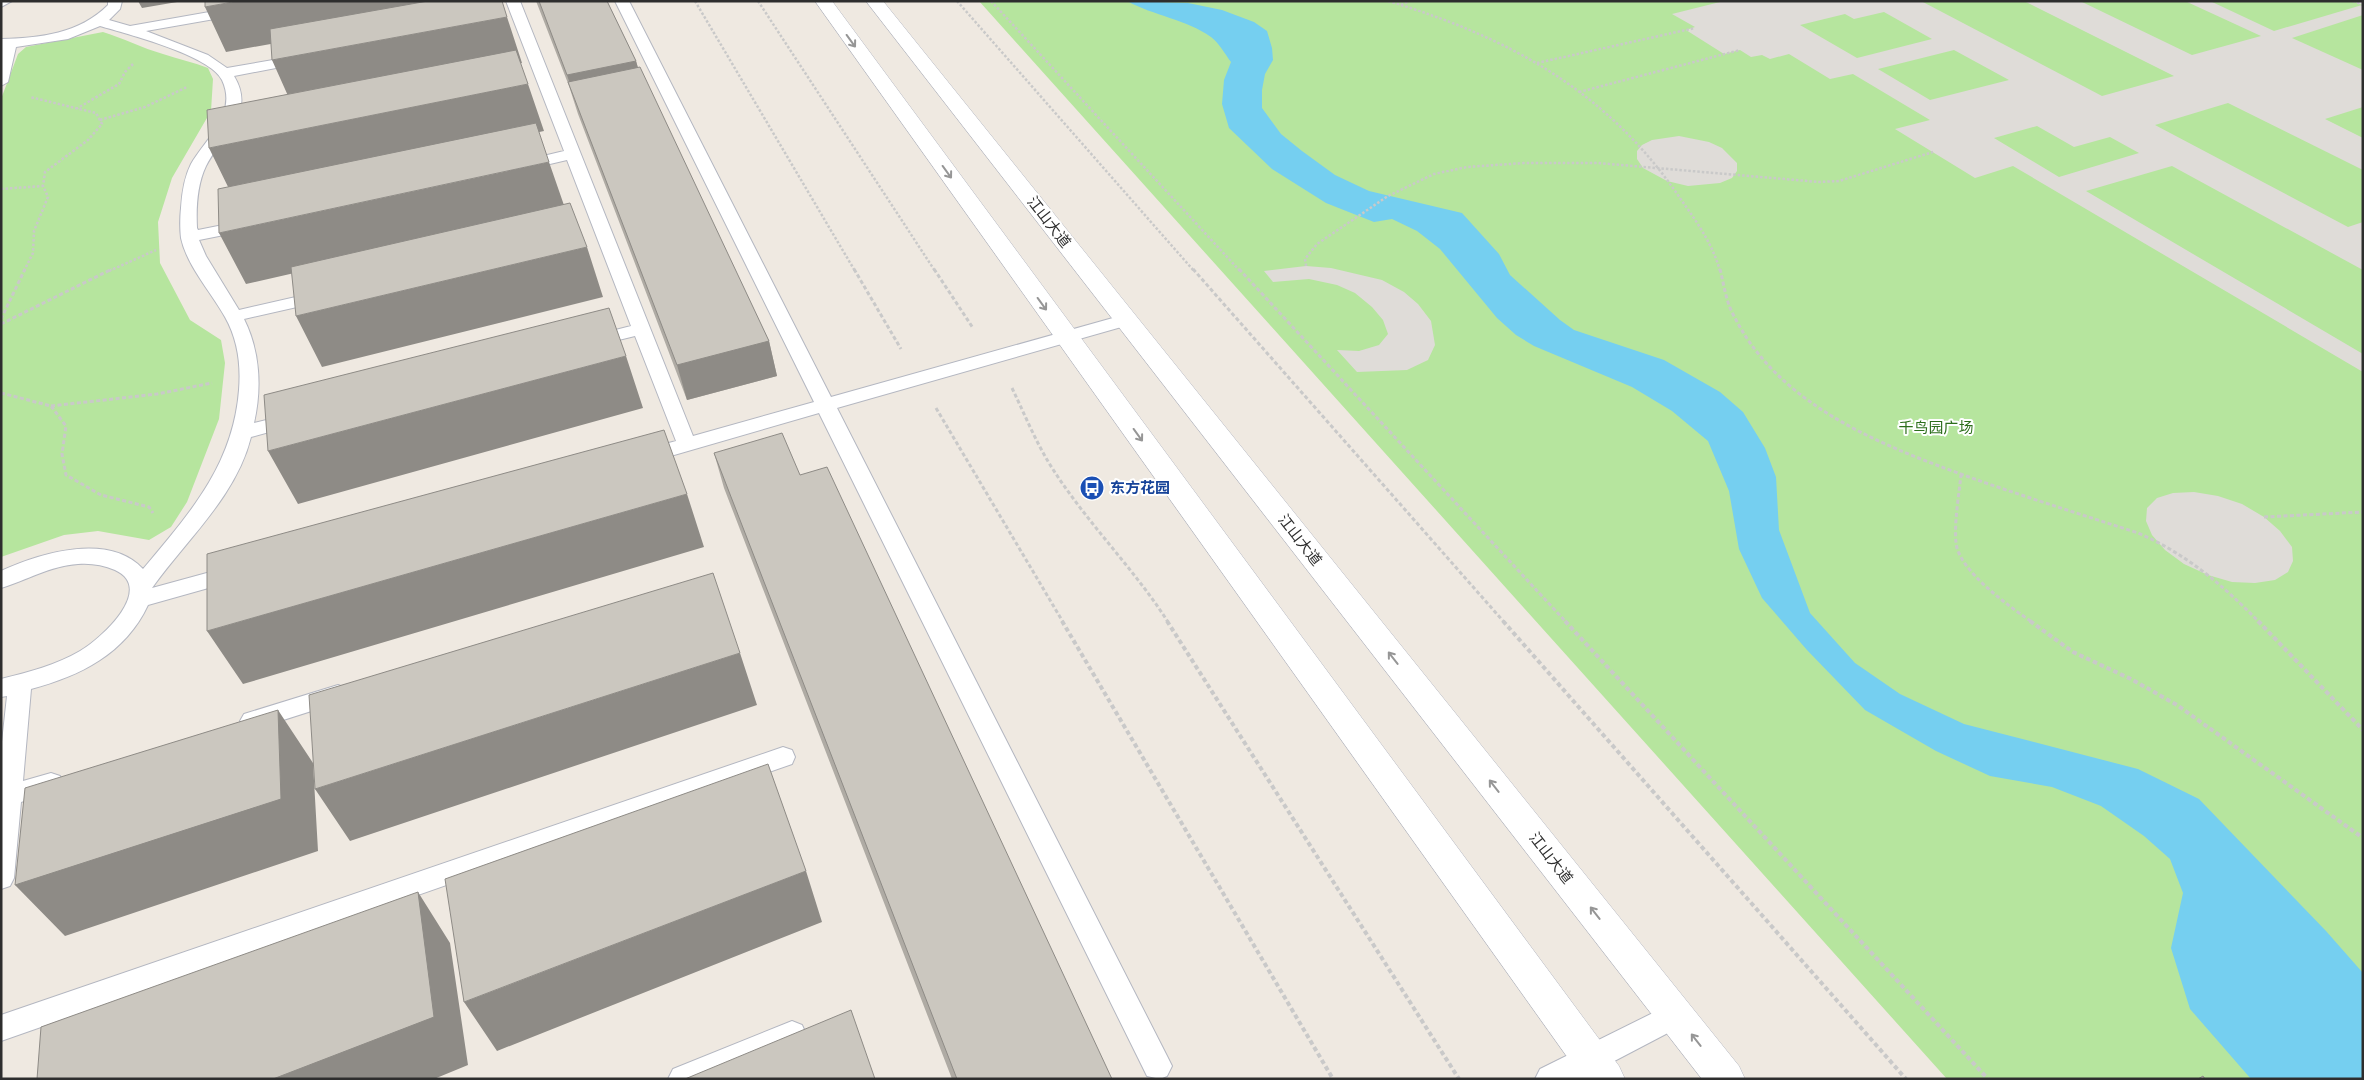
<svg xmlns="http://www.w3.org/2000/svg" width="2364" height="1080" font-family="'IBM Plex Sans','Noto Sans SC',sans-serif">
  <rect width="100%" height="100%" fill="#efe9e1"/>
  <path fill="#b6e59e" d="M979 1H2363V1079H1947Z
    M103 32C123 38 142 48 163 54 178 59 193 62 208 68L213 79 211 111 172 178 158 222 160 263 190 320 221 340 225 363 219 419 187 502 171 527 149 540 98 531 64 535 1 557V99L18 54 26 47Z"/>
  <path fill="#dfdcd8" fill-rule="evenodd" d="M1724 1H1921L2102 96 2174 76 2024 1H2080L2192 55 2261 36 2185 1H2210L2274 31 2362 5 2353 1H2363V15L2292 38 2363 70V107L2325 119 2363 138V170L2228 103 2155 125 2348 227 2363 222V270L2172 166 2086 191 2363 354V372L2013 166 1975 178 1895 129 1930 120 1853 74 1830 79 1789 54 1770 59 1762 55 1751 57 1740 50 1724 54 1686 30 1695 27 1672 14ZM1884 12 1932 39 1857 58 1800 25 1845 14 1854 19ZM1954 50 2009 80 1930 100 1878 69ZM2037 126 2074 147 2110 137 2139 153 2059 177 1994 138Z
    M1679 136 1709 142 1722 148 1737 163V171L1732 178 1720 183 1688 186 1667 181 1643 168 1637 159V151L1642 145 1652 140Z
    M1306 266 1331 268 1382 280 1404 292 1418 304 1431 321 1435 345 1428 360 1407 370 1357 372 1337 350 1359 351 1379 345 1388 334 1383 320 1372 307 1355 293 1337 285 1309 279 1273 282 1264 271Z
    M2194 492 2218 496 2242 504 2264 517 2280 531 2292 547 2293 561 2288 572 2275 580 2255 583 2232 582 2208 575 2184 564 2165 550 2152 535 2146 521 2147 508 2157 498 2173 493Z"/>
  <path fill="#75cff0" d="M1127 1 1188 3 1222 10 1254 22 1267 31 1272 48 1273 60 1265 74 1262 90V108L1281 134 1302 151 1335 175 1369 191 1462 213 1499 254 1510 275 1560 320 1574 330 1664 360 1720 392 1743 412 1765 448 1776 477 1779 530 1810 613 1855 663 1900 694 1964 724 2138 769 2199 799 2326 931 2363 973V1079H2251L2190 1009 2171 948 2183 893 2170 859 2144 836 2101 806 2052 787 1990 776 1936 751 1865 710 1807 650 1762 598 1739 549 1729 491 1708 441 1672 411 1632 387 1534 346 1516 335 1497 318 1440 249 1417 231 1392 219 1374 222 1326 203 1272 169 1229 128 1222 104 1224 80 1231 62C1225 54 1219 43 1211 37 1186 19 1154 16 1127 1Z"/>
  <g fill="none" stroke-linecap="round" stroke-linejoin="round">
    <defs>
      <path id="service" d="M1 1H12L1 7Z
        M108 1H122L120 9 109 20 130 26 271 1H301L295 5 146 31 208 55 227 68 302 55 307 56 309 59 307 62 234 76C257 114 221 136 206 166 197 185 196 207 197 228L198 230 248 220 254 221 256 225 254 229 199 240 206 256 239 310 322 291 328 292 331 296 328 300 244 319C260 351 262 388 254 423L295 413 302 415 305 419 302 423 251 437C236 497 186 540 152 588L236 565 244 568 247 573 244 578 148 605C125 654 80 676 31 689L23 781 51 773 60 776 63 783 60 790 21 802 14 878 10 886 1 889V751L7 696 1 697V679C29 672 56 665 80 651 101 639 156 589 115 570 103 565 91 563 78 564 50 566 27 580 1 588V571C40 553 109 532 143 569 189 514 233 466 239 390 241 365 238 340 225 317 211 292 187 266 181 238 180 230 180 217 181 208 182 193 184 178 191 164 206 138 238 114 222 80 210 55 127 34 100 26L68 39 16 47 8 82 1 86V39C40 38 79 34 108 5Z
        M506 1H520L693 436 814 402 615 1H629L831 397 1120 316H1132L1135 320 1132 324 837 408 1167 1056 1172 1066 1167 1076 1160 1079 1147 1076 819 413 643 464 636 462 633 457 636 452 676 441 635 336 590 347 584 346 581 342 584 338 631 326 567 160 520 171 512 166 514 163 564 151Z
        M338 685 346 688 350 694 346 700 252 730 244 728 240 721 244 714Z
        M783 747 792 750 795 757 792 764 1 1041V1015Z
        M1675 1002 1685 1006 1689 1015 1685 1024 1580 1079H1535L1540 1069Z
        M792 1021 802 1025 806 1034 802 1043 718 1079H668L673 1069Z"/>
      <path id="secondary" d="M815 1H832L1619 1066 1625 1079H1583Z
        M866 1H883L1739 1066 1745 1079H1702Z"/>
    </defs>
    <use href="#service" stroke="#b4b7c1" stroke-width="2"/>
    <use href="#secondary" stroke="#b4b7c1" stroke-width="1"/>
    <path stroke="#c9c9c9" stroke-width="2.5" stroke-dasharray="2.5 2" stroke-linecap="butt" d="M695 1 855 271
      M758 1 935 271
      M957 1 1194 271
      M991 1 1240 271
      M1388 1C1511 38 1609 92 1682 201 1697 222 1713 245 1720 271
      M2353 1 2363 5
      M1401 5 1409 1
      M1537 63 1695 28
      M1579 92 1740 50
      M76 109 119 84 125 72 133 64
      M100 120 145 107 187 87
      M1 189 43 186
      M1306 266 1305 259 1317 244 1388 196 1434 174 1467 167 1524 163H1598L1819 182 1839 181 1933 152
      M24 271 33 253 34 231 48 197 43 186 45 172 88 140 102 124 96 113 30 97
      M109 271 156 250"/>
    <path stroke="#c9c9c9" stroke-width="3" stroke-dasharray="4 2.5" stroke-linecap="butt" d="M854 269 901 349
      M934 269 973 328
      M1193 269 1504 622
      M1239 269 1566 622
      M1720 269C1724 285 1726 302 1734 316 1781 410 1891 449 1983 482 2035 500 2086 516 2138 533 2185 553 2224 586 2259 622
      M1 319 25 269
      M1 324 112 269
      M1012 388C1024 413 1035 440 1049 463 1084 520 1133 567 1168 622
      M1 393 51 406 66 426 62 454 66 475 101 495 149 507 153 513
      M51 406 157 394 212 383
      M936 408 1063 622
      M1961 474C1959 496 1954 521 1956 543 1959 571 2010 607 2032 622
      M2264 517 2363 512"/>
    <path stroke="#c9c9c9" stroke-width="4" stroke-dasharray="4.5 3" stroke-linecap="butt" d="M1062 621 1333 1079
      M1167 621 1459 1079
      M1503 621 1906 1079
      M1565 621 1988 1079
      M2030 621 2073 652 2131 679 2177 705 2363 838
      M2258 621 2363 730"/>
    <use href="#service" fill="#fff" fill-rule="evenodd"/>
    <use href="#secondary" fill="#fff" fill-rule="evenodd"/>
  </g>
  <path fill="#afaba4" d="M536 1H607L636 61 638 68 769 341 777 376 687 400 578 114 569 86Z
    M714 453 800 475 1112 1079H952L724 488Z"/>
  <path fill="#8e8b86" d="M138 1H183L142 8Z
    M238 1H498V3L226 52 205 7Z
    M507 17 522 63 293 107 272 60Z
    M636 61 645 92 576 102 567 75Z
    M528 84 544 131 233 197 209 148Z
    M549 162 566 211 246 284 219 233Z
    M587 247 603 297 322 367 296 316Z
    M769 341 777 376 687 400 677 365Z
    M626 356 643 408 298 504 268 451Z
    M687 494 704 547 243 684 207 631Z
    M740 653 757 705 350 841 315 789Z
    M278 710 313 763 318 851 65 936 15 885Z
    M806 871 822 922 497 1051 464 1002Z
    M418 892 450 943 468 1065 434 1079H273Z"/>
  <path fill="#cbc7bf" stroke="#8e8b86" d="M205 1H238L205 7Z
    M428 1H502L507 17 272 60 270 29Z
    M539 1H607L636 61 567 75Z
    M516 50 528 84 209 148 207 110Z
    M640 67 769 341 677 365 568 82Z
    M536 123 549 162 219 233 218 189Z
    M570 203 587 247 296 316 291 267Z
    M609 308 626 356 268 451 264 395Z
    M664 430 687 494 207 631V554Z
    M782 433 800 475 827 467 1112 1079H957L714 453Z
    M713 573 740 653 315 789 309 695Z
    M278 710 281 799 15 885 25 788Z
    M768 764 806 871 464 1002 445 879Z
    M418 892 434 1017 273 1079H37L41 1027Z
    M851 1010 875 1079H685Z
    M2203 1076 2205 1079H2198Z"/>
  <defs><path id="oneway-shaft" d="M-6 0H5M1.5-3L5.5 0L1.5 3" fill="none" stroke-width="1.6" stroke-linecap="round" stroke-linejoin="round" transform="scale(1.25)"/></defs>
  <g stroke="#969696">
    <use href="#oneway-shaft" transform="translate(851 41) rotate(54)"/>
    <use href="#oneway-shaft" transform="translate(947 172) rotate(54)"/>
    <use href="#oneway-shaft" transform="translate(1042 304) rotate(54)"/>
    <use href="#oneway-shaft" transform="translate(1138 435) rotate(54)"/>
    <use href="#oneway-shaft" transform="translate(1393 658) rotate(-128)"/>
    <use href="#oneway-shaft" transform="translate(1494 786) rotate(-128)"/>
    <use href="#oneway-shaft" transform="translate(1595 913) rotate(-128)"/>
    <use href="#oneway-shaft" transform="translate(1696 1040) rotate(-128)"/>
  </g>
  <defs>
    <symbol id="bus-disc" viewBox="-11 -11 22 22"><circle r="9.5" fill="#1a4fb4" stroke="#fff"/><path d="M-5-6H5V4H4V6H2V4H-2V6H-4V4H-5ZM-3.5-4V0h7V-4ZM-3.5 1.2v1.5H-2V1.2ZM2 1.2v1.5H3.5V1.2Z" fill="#fff"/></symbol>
  </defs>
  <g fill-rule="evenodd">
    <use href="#bus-disc" x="1078" y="474" width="28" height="28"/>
  </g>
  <g text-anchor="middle" stroke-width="4" stroke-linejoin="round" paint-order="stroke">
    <g font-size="15" fill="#2e2e2e" stroke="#fff">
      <text transform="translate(1049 222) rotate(52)" y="5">江山大道</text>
      <text transform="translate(1300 540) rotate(52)" y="5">江山大道</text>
      <text transform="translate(1551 858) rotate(52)" y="5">江山大道</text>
    </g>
    <g font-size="15" fill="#2c6e1b" stroke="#fff">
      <text x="1936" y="433">千鸟园广场</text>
    </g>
    <g font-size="15" font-weight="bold" fill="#164399" stroke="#fff" text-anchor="start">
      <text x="1110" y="493">东方花园</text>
    </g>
  </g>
  <rect width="2364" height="1080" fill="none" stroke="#2e2e2e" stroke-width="5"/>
</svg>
